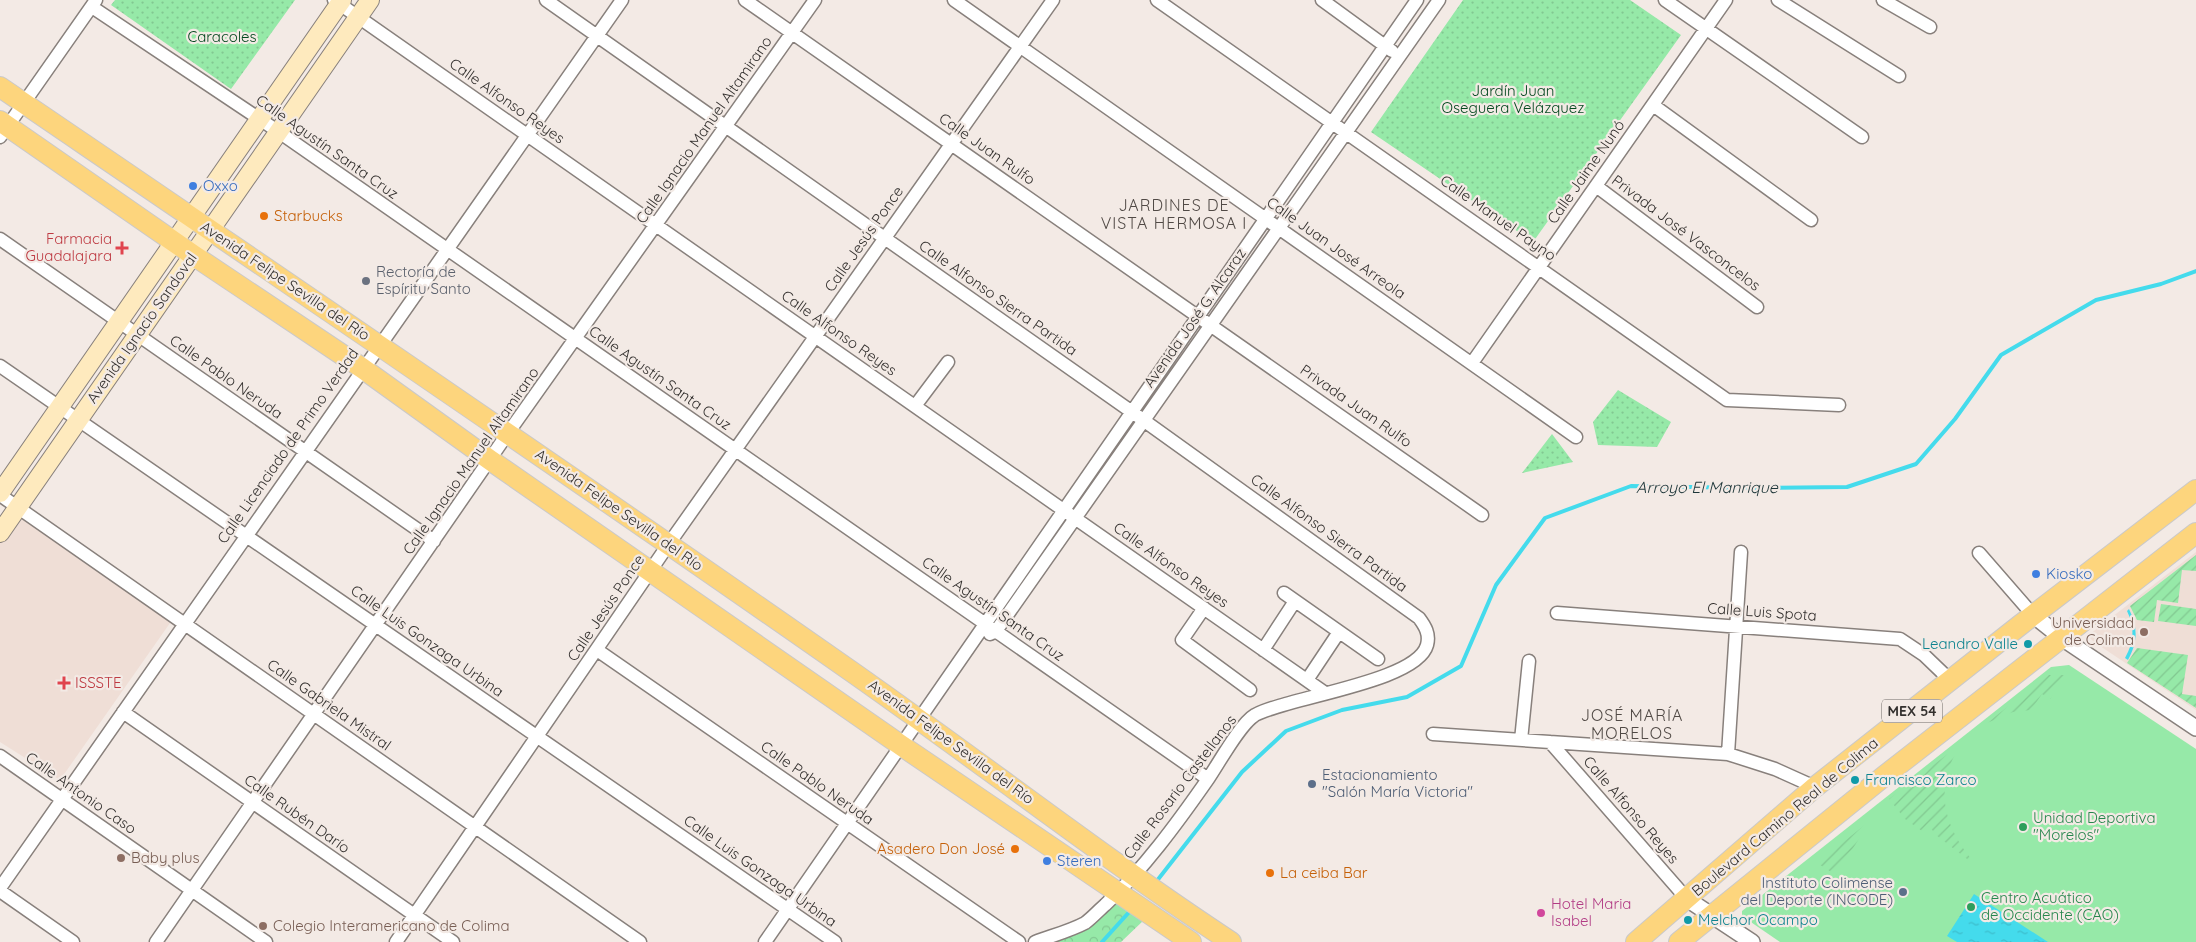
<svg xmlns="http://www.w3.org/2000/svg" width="2196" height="942" font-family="Quicksand,sans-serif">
  <defs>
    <pattern id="forest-crowns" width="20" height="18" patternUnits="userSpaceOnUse" patternTransform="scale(1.25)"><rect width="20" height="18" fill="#96e9a8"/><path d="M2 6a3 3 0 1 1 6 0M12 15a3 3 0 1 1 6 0" fill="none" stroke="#82c891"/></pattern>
    <pattern id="park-dots" width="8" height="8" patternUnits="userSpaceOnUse" patternTransform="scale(1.25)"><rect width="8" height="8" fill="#96e9a8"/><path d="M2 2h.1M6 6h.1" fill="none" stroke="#82c891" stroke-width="1.8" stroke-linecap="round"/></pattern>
    <pattern id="garden-furrows" width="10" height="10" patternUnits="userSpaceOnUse" patternTransform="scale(1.25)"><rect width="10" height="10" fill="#96e9a8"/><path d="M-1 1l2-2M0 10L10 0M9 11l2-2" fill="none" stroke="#82c891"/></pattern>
    <pattern id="water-ripples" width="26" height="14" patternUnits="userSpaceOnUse" patternTransform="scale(1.25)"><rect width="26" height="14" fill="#44dbec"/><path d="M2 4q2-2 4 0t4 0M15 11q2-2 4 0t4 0" fill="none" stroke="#3cbccb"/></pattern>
  </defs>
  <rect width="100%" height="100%" fill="#f3eae5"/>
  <path fill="#efded6" d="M19 514 170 619V623L60 780 0 742V538Z
    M2196 552V710L2094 642 2090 638V634Z"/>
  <path fill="#96e9a8" d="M2069 665 2196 749V942H1780L1742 916V911L2051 667Z"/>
  <path fill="url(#forest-crowns)" d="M1116 902 1144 920 1121 942H1052L1090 928Z"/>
  <path fill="url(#park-dots)" d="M115 0H295L231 89 111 5Z
    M1463 0H1630L1681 35 1533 242 1371 132Z
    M1618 390 1671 422 1657 447 1598 445 1593 422Z
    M1552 434 1573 462 1522 473Z"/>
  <path fill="url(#garden-furrows)" d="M2196 555V571L2182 570 2178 603 2157 600 2154 622 2137 620 2130 606Z
    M2161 604 2196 609V626L2158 621Z
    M2137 648 2188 655 2182 694 2196 696V708L2127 663Z
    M2048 675H2067L2050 699 2042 694 2031 710 2013 712 1987 723Z
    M1966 740C1961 747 1954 755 1951 763 1936 800 1949 832 1973 861L1971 862 1936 835 1930 827 1922 831 1905 819 1889 799Z
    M1871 820 1836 875 1817 863Z"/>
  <path fill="url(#water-ripples)" d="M2129 609C2138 627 2138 642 2128 660L2125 658C2134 642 2135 627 2127 611Z
    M1974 894 2048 942H1957L1947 936Z"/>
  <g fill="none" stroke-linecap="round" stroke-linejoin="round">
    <path stroke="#44dbec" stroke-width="4" d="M1156 882 1242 772 1286 731 1342 710 1407 697 1461 666 1496 585 1545 518 1631 486 1748 488 1847 487 1916 464 1955 419 2001 355 2096 300 2161 284 2196 271
      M1102 942 1131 910"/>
    <defs>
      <path id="minor" d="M334 0 1325 693
        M546 0 1132 412 1419 618C1425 626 1430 634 1427 645 1417 682 1288 697 1255 715 1240 724 1219 763 1208 779 1178 822 1143 870 1105 905 1098 911 1092 918 1085 923 1070 931 1051 936 1035 942
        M745 0 1482 515
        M954 0 1576 437
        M1157 0 1727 400 1839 405
        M1322 0 1392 51
        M1665 0 1862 137
        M1778 0 1899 76
        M1883 0 1930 27
        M92 7 279 132 1208 779
        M1653 105 1811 220
        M0 137 96 0
        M1596 186 1757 307
        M0 239 434 541
        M1472 363 1726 0
        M0 366 835 942
        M915 406 948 362
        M0 495 640 942
        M1979 553 2033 615
        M1284 593 1378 659
        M1204 608 1182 640 1250 690
        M1557 613 1900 639 1924 655 1950 680
        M990 634 996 631 1439 0
        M597 650 1019 942
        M1263 650 1295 601
        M1307 680 1339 632
        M123 712 453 942
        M1433 734 1728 754 1775 769 1815 787
        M1521 740 1529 661
        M1550 742 1687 899
        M1728 754 1741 552
        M0 756 266 942
        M0 888 622 0
        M0 891 73 942
        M156 942 508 433 815 0
        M396 942 668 545 1053 0
        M765 942 1417 0"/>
      <path id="tertiary" d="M2033 615 2062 638 2196 728
        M1687 899 1752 942"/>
      <path id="secondary" d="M0 493 342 0
        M0 533 370 0"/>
      <path id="primary" d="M0 87C282 279 565 471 845 667 974 757 1099 855 1231 942
        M0 121 193 255 362 368 490 460 902 746 1191 942
        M1636 942 1815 787 2019 626 2196 490
        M1679 942 1883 777 2196 533"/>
    </defs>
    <use href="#minor" stroke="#88807c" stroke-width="15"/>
    <use href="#tertiary" stroke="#88807c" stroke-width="18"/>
    <use href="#secondary" stroke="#88807c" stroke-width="20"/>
    <use href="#primary" stroke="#cac9c9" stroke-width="22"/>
    <use href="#minor" stroke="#fff" stroke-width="12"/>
    <use href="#tertiary" stroke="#fff" stroke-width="15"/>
    <use href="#secondary" stroke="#feeabe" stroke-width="18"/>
    <use href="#primary" stroke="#fdd57d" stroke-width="20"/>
  </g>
  <g fill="#3f7fe0" stroke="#f3eae5" stroke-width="2">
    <circle cx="193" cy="186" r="5"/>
    <circle cx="2036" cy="574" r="5"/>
    <circle cx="1047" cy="861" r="5"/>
  </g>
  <g fill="#e8710a" stroke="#f3eae5" stroke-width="2">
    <circle cx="264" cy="216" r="5"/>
    <circle cx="1015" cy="849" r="5"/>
    <circle cx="1270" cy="873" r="5"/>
  </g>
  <g fill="#e0444e" stroke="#f3eae5" stroke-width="2">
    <path d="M119.5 240.5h5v5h5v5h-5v5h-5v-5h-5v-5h5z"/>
    <path d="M61.5 675.5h5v5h5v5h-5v5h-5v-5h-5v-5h5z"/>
  </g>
  <circle fill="#6b7280" stroke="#f3eae5" stroke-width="2" cx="366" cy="281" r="5"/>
  <g fill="#8d6e63" stroke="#f3eae5" stroke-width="2">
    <circle cx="2144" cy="632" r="5"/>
    <circle cx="121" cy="858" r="5"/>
    <circle cx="263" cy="926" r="5"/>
  </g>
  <g fill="#0f9aa8" stroke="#f3eae5" stroke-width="2">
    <circle cx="2028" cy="644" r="5"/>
    <circle cx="1855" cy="780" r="5"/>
    <circle cx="1688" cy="920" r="5"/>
  </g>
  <g fill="#5c6f8a" stroke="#f3eae5" stroke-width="2">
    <circle cx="1312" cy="784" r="5"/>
    <circle cx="1903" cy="892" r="5"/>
  </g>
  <g fill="#2e9e5b" stroke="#f3eae5" stroke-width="2">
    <circle cx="2023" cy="827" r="5"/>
    <circle cx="1971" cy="907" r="5"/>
  </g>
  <circle fill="#d1479c" stroke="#f3eae5" stroke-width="2" cx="1541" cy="913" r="5"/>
  <g text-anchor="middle" stroke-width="4.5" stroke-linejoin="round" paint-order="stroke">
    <rect fill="#f3eae5" stroke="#6d6865" stroke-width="1" x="1882" y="699.5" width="60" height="23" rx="4"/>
    <g font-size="14" font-weight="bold" fill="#33302e">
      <text x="1912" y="716">MEX 54</text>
    </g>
    <g font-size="15" fill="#04481f" stroke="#f3eae5">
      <text x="222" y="42">Caracoles</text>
      <text x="1513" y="96">Jardín Juan<tspan x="1513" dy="17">Oseguera Velázquez</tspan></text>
    </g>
    <g font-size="15" fill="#33302e" stroke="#f3eae5">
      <text transform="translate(507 101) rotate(35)" y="5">Calle Alfonso Reyes</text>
      <text transform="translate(704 130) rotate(-55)" y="5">Calle Ignacio Manuel Altamirano</text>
      <text transform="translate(327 147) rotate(35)" y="5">Calle Agustín Santa Cruz</text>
      <text transform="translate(987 149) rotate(35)" y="5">Calle Juan Rulfo</text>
      <text transform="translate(1586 172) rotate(-55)" y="5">Calle Jaime Nunó</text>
      <text transform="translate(1498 218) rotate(35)" y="5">Calle Manuel Payno</text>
      <text transform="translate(1686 233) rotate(37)" y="5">Privada José Vasconcelos</text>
      <text transform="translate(864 239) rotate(-55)" y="5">Calle Jesús Ponce</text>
      <text transform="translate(1336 248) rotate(35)" y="5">Calle Juan José Arreola</text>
      <text transform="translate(285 281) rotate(34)" y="5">Avenida Felipe Sevilla del Río</text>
      <text transform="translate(998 298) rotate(35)" y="5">Calle Alfonso Sierra Partida</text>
      <text transform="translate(1195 318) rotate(-55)" y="5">Avenida José G. Alcaraz</text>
      <text transform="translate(142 328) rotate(-55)" y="5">Avenida Ignacio Sandoval</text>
      <text transform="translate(839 333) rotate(35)" y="5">Calle Alfonso Reyes</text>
      <text transform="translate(226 377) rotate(35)" y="5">Calle Pablo Neruda</text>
      <text transform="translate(660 378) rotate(35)" y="5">Calle Agustín Santa Cruz</text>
      <text transform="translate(1356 406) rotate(35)" y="5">Privada Juan Rulfo</text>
      <text transform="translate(288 446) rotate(-55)" y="5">Calle Licenciado de Primo Verdad</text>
      <text transform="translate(471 461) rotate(-55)" y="5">Calle Ignacio Manuel Altamirano</text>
      <text transform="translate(619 510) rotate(35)" y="5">Avenida Felipe Sevilla del Río</text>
      <text transform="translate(1329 533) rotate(36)" y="5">Calle Alfonso Sierra Partida</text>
      <text transform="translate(1171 565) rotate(35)" y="5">Calle Alfonso Reyes</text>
      <text transform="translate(606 608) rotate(-56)" y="5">Calle Jesús Ponce</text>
      <text transform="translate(993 609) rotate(35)" y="5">Calle Agustín Santa Cruz</text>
      <text transform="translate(1762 612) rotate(4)" y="5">Calle Luis Spota</text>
      <text transform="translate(427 641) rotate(35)" y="5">Calle Luis Gonzaga Urbina</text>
      <text transform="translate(329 705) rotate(35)" y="5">Calle Gabriela Mistral</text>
      <text transform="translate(951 742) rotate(36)" y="5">Avenida Felipe Sevilla del Río</text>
      <text transform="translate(817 783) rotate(35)" y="5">Calle Pablo Neruda</text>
      <text transform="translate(1180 787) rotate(-53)" y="5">Calle Rosario Castellanos</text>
      <text transform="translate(81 793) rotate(35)" y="5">Calle Antonio Caso</text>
      <text transform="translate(1631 810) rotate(49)" y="5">Calle Alfonso Reyes</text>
      <text transform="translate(297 814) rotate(35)" y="5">Calle Rubén Darío</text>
      <text transform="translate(1785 817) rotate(-40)" y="5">Boulevard Camino Real de Colima</text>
      <text transform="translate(760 871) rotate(35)" y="5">Calle Luis Gonzaga Urbina</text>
    </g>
    <g font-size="15" fill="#366cbe" stroke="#f3eae5" text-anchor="start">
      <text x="203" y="191">Oxxo</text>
      <text x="2046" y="579">Kiosko</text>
      <text x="1057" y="866">Steren</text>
    </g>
    <g font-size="15" fill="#c56008" stroke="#f3eae5" text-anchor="start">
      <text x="274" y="221">Starbucks</text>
      <text x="1005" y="854" text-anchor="end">Asadero Don José</text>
      <text x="1280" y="878">La ceiba Bar</text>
    </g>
    <g font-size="15" fill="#be3a42" stroke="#f3eae5" text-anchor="end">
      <text x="112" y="244">Farmacia<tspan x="112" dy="17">Guadalajara</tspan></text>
      <text x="75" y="688" text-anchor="start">ISSSTE</text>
    </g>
    <g font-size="15" fill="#5b616d" stroke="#f3eae5" text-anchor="start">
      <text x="376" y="277">Rectoría de<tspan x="376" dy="17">Espíritu Santo</tspan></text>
    </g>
    <g font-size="15" fill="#785e54" stroke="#f3eae5" text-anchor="start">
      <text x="2134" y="628" text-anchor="end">Universidad<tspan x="2134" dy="17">de Colima</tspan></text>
      <text x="131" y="863">Baby plus</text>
      <text x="273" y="931">Colegio Interamericano de Colima</text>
    </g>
    <g font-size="15" fill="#0d838f" stroke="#f3eae5" text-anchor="start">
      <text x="2018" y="649" text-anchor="end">Leandro Valle</text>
      <text x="1865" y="785">Francisco Zarco</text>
      <text x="1698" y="925">Melchor Ocampo</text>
    </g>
    <g font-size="15" fill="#4e5e75" stroke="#f3eae5" text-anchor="start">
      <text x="1322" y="780">Estacionamiento<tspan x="1322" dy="17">"Salón María Victoria"</tspan></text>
      <text x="1893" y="888" text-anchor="end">Instituto Colimense<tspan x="1893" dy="17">del Deporte (INCODE)</tspan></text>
    </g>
    <g font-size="15" fill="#27864d" stroke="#f3eae5" text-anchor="start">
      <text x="2033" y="823">Unidad Deportiva<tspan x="2033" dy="17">"Morelos"</tspan></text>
      <text x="1981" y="903">Centro Acuático<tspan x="1981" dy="17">de Occidente (CAO)</tspan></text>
    </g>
    <g font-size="15" fill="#b23c85" stroke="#f3eae5" text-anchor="start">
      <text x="1551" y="909">Hotel Maria<tspan x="1551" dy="17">Isabel</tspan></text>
    </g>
    <g font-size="16" letter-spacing="1" fill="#514a46" stroke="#f3eae5">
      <text x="1174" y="211">JARDINES DE<tspan x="1174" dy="18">VISTA HERMOSA I</tspan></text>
      <text x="1632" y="721">JOSÉ MARÍA<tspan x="1632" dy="18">MORELOS</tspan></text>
    </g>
    <g font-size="16" font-style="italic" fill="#1c3538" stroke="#f3eae5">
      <text x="1707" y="493">Arroyo El Manrique</text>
    </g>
  </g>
</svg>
